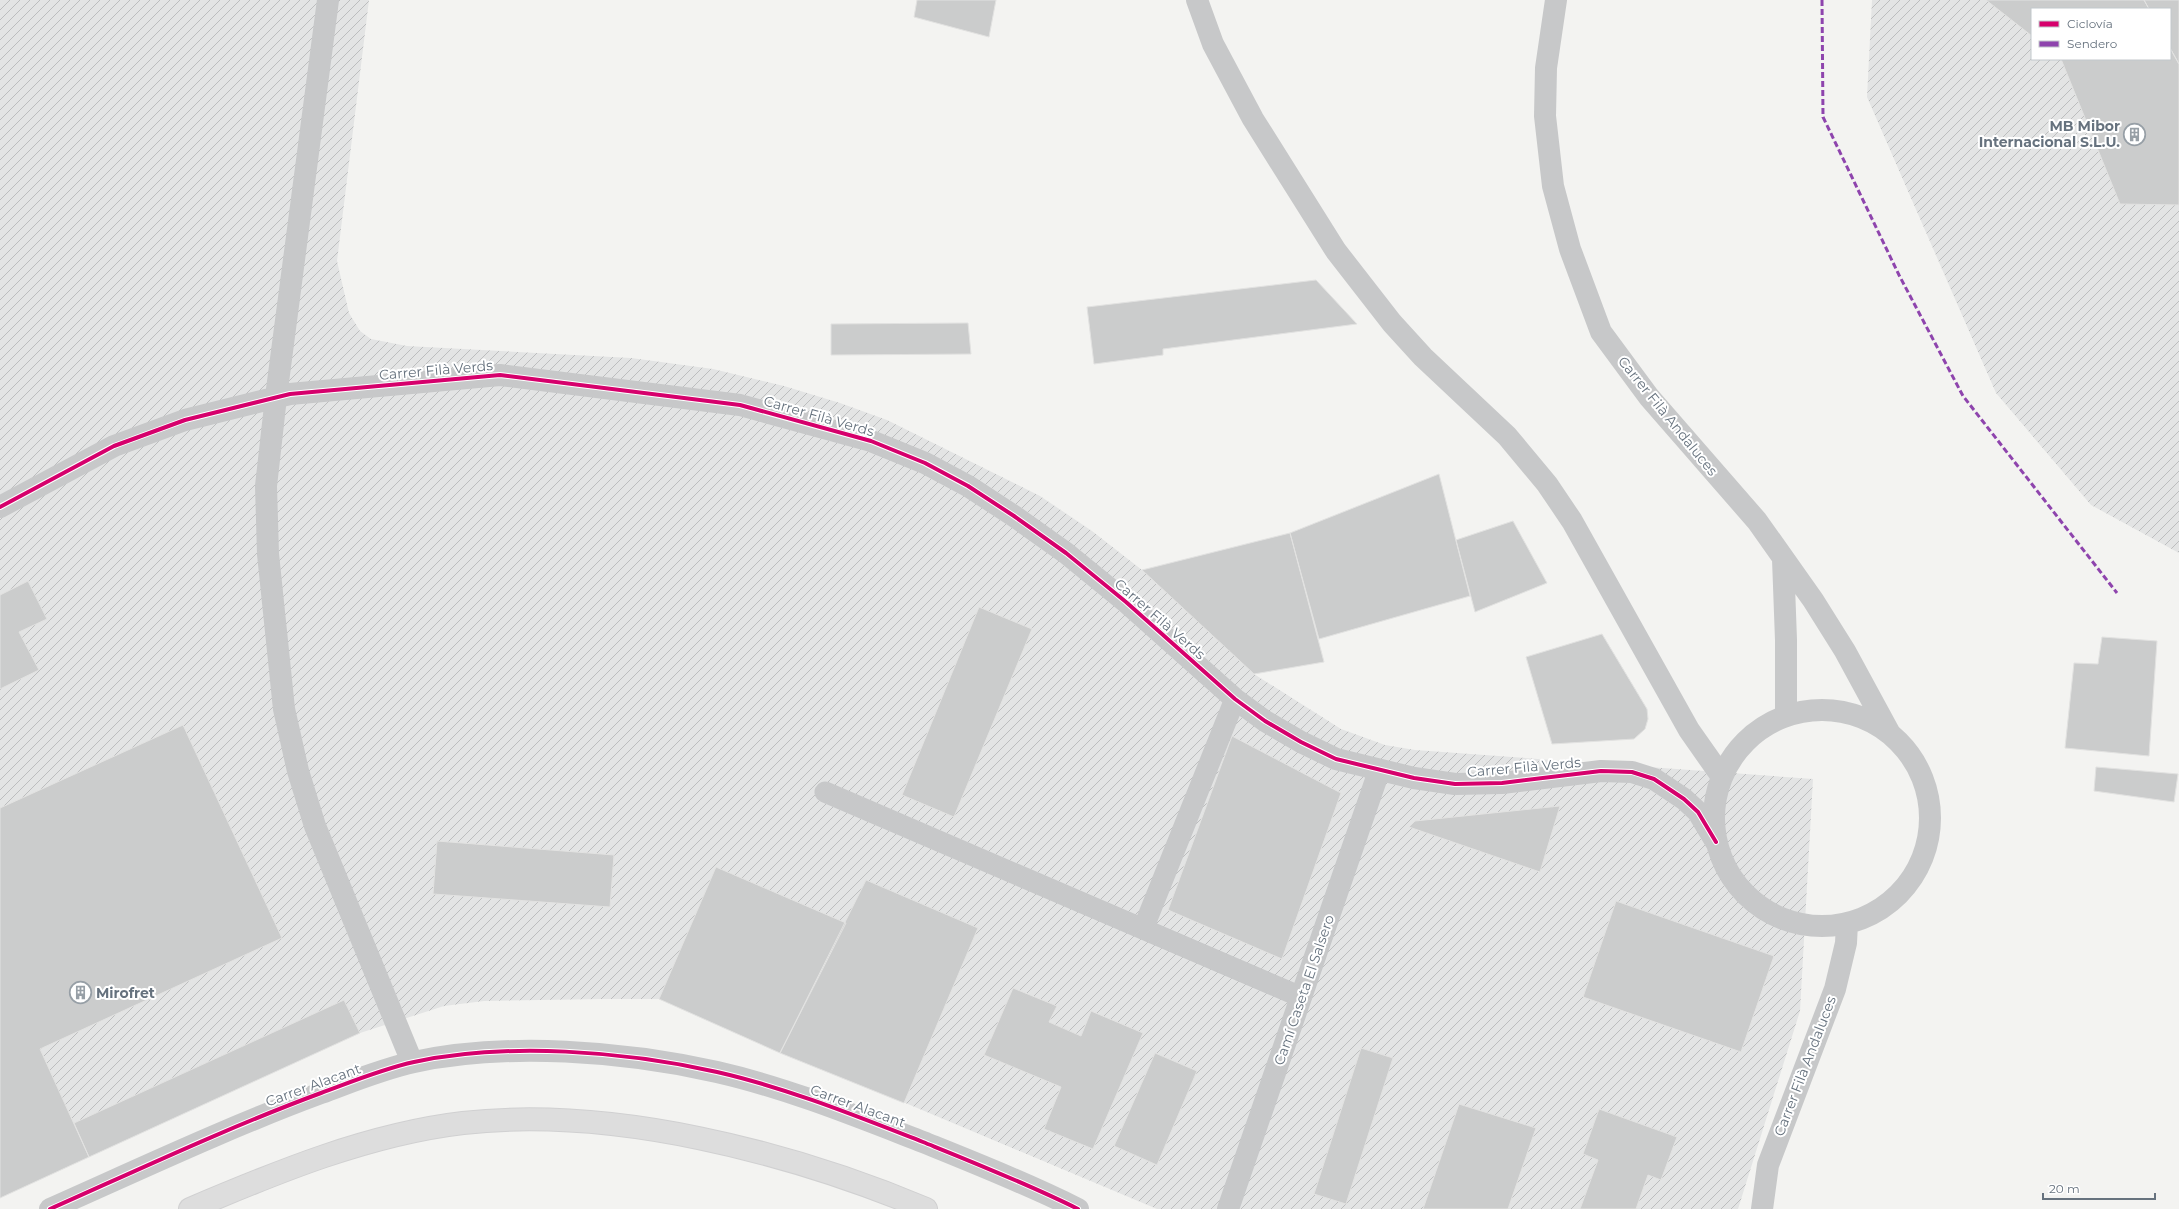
<svg xmlns="http://www.w3.org/2000/svg" width="2179" height="1209" font-family="Montserrat,sans-serif">
  <defs>
    <pattern id="industrial-furrows" width="10" height="10" patternUnits="userSpaceOnUse"><rect width="10" height="10" fill="#e3e4e4"/><path d="M-1 1l2-2M0 10L10 0M9 11l2-2" fill="none" stroke="#bcbdbe"/></pattern>
  </defs>
  <rect width="100%" height="100%" fill="#f3f3f1"/>
  <path fill="url(#industrial-furrows)" fill-rule="evenodd" d="M0 0H369L337 261 349 313 360 331 371 339 407 346 631 358 713 369 784 386 840 403 887 420 1040 496 1092 531 1142 570 1254 674 1341 729 1385 745 1415 750 1813 779 1800 1011 1738 1209H1157L659 999H602L484 1001 444 1006 360 1033 0 1195Z
    M1872 0H2179V553L2091 505 1996 393 1867 97ZM2032 9H2170V59H2032Z"/>
  <path fill="#cbcccc" stroke="#e2e2e1" d="M917 0H996L989 37 914 17Z
    M1986 0H2144L2149 9H2032V36Z
    M2144 0H2179V64L2170 48V9H2149Z
    M2170 48 2179 64V205L2120 204 2061 59H2170Z
    M1316 280 1357 324 1163 349V355L1094 364 1087 307Z
    M968 323 971 354 831 355V324Z
    M1439 474 1470 596 1319 639 1290 533Z
    M1513 521 1547 583 1475 612 1456 540Z
    M1290 533 1324 662 1254 674 1142 570Z
    M28 581 47 619 19 632 39 670 0 689V595Z
    M979 607 1032 629 954 817 902 795Z
    M1602 634 1647 709 1648 719 1645 729 1634 739 1552 744 1526 657Z
    M2102 637 2157 641 2149 756 2065 748 2074 663 2098 664Z
    M183 725 282 938 40 1049 89 1157 0 1198V808Z
    M1232 736 1341 793 1282 959 1168 910Z
    M2096 767 2178 774 2174 802 2094 791Z
    M1560 806 1540 872 1409 827 1415 821Z
    M437 841 614 855 610 907 433 894Z
    M716 867 846 923 780 1053 659 999Z
    M866 880 978 928 904 1103 780 1053Z
    M1616 901 1774 956 1741 1052 1583 997Z
    M1013 988 1057 1006 1049 1022 1081 1036 1091 1011 1143 1033 1093 1149 1044 1129 1061 1087 984 1055Z
    M344 1000 360 1033 89 1157 74 1123Z
    M1361 1048 1393 1058 1346 1204 1314 1194Z
    M1155 1053 1197 1071 1157 1165 1114 1146Z
    M1459 1104 1536 1128 1508 1209H1423Z
    M1599 1109 1677 1137 1661 1180 1648 1175 1636 1209H1580L1598 1160 1583 1154Z"/>
  <g fill="none" stroke-linecap="round" stroke-linejoin="round">
    <defs>
      <path id="primary" d="M190 1209C277 1172 369 1134 463 1123 612 1106 790 1152 926 1209"/>
    </defs>
    <use href="#primary" stroke="#d0d0d1" stroke-width="24"/>
    <path stroke="#c7c8c9" stroke-width="21" d="M825 792 1301 997
      M1143 929 1235 699"/>
    <path stroke="#c7c8c9" stroke-width="22" d="M328 0 276 397 266 486 268 554 284 709 298 771 315 826 412 1062
      M1197 0 1213 44 1253 119 1336 251 1392 323 1423 357 1507 436 1547 484 1572 521 1689 730 1722 777
      M1556 0 1546 68 1545 116 1553 186 1570 249 1601 332 1649 397 1757 521 1813 600 1845 651 1889 732
      M0 507 114 446 185 420 290 394 500 375 740 405 871 441 925 463 968 486 1014 516 1066 553 1126 602 1235 699 1265 721 1301 742 1336 759 1414 778 1455 784 1502 783 1601 771 1632 772 1654 779 1684 799 1698 812 1716 842
      M1783 559 1786 640V716
      M1714 818a108 108 0 1 1 216 0a108 108 0 1 1-216 0Z
      M50 1209C140 1169 229 1127 321 1093 351 1082 382 1069 414 1062 507 1042 624 1051 717 1072 787 1088 856 1116 923 1142 975 1163 1028 1184 1078 1209
      M1228 1209 1379 771
      M1762 1209 1768 1165 1835 989 1846 943 1847 923"/>
    <use href="#primary" stroke="#ddd" stroke-width="22"/>
    <path stroke="#8e44ad" stroke-width="3" stroke-dasharray="6 3" stroke-linecap="butt" d="M1822 0 1823 117 1899 275 1963 396 2117 593"/>
    <defs>
      <path id="cycleway" d="M0 507 114 446 185 420 290 394 500 375 740 405 871 441 925 463 968 486 1014 516 1066 553 1126 602 1235 699 1265 721 1301 742 1336 759 1414 778 1455 784 1502 783 1601 771 1632 772 1654 779 1684 799 1698 812 1716 842
        M50 1209C140 1169 229 1127 321 1093 351 1082 382 1069 414 1062 507 1042 624 1051 717 1072 787 1088 856 1116 923 1142 975 1163 1028 1184 1078 1209"/>
    </defs>
    <use href="#cycleway" stroke="#fff" stroke-width="6"/>
    <use href="#cycleway" stroke="#d6006c" stroke-width="4"/>
  </g>
  <defs>
    <symbol id="building-ring" viewBox="-11 -11 22 22"><circle r="9.5" fill="#fff" stroke="#979fa6" stroke-width="1.5"/><path d="M-4-6H4V6H1V3H-1V6H-4ZM-2.5-4.3h1.7v1.8h-1.7ZM.8-4.3h1.7v1.8H.8ZM-2.5-1h1.7V.8h-1.7ZM.8-1h1.7V.8H.8Z" fill="#979fa6"/></symbol>
  </defs>
  <g fill-rule="evenodd">
    <use href="#building-ring" x="2122" y="122" width="25" height="25"/>
    <use href="#building-ring" x="68" y="980" width="25" height="25"/>
  </g>
  <g text-anchor="middle" stroke-width="4" stroke-linejoin="round" paint-order="stroke">
    <g font-size="14" font-weight="bold" fill="#66727e" stroke="#fff" text-anchor="end">
      <text x="2120" y="131">MB Mibor<tspan x="2120" dy="16">Internacional S.L.U.</tspan></text>
      <text x="96" y="998" text-anchor="start">Mirofret</text>
    </g>
    <g font-size="14" fill="#66727e" stroke="#fff">
      <text transform="translate(436 370) rotate(-5)" y="5">Carrer Filà Verds</text>
      <text transform="translate(819 416) rotate(16)" y="5">Carrer Filà Verds</text>
      <text transform="translate(1668 416) rotate(51)" y="5">Carrer Filà Andaluces</text>
      <text transform="translate(1160 619) rotate(41)" y="5">Carrer Filà Verds</text>
      <text transform="translate(1524 767) rotate(-5)" y="5">Carrer Filà Verds</text>
      <text transform="translate(1304 990) rotate(-71)" y="5">Camí Caseta El Salsero</text>
      <text transform="translate(1805 1066) rotate(-69)" y="5">Carrer Filà Andaluces</text>
      <text transform="translate(313 1085) rotate(-20)" y="5">Carrer Alacant</text>
      <text transform="translate(858 1106) rotate(20)" y="5">Carrer Alacant</text>
    </g>
  </g>
  <rect x="2031" y="8" width="140" height="52" fill="#ffffff" stroke="#c2c7cb"/>
  <rect x="2039" y="21" width="20" height="6" fill="#d6006c" stroke="#c2c7cb"/>
  <text x="2067" y="28" font-size="12" fill="#66727e">Ciclovía</text>
  <rect x="2039" y="41" width="20" height="6" fill="#8e44ad" stroke="#c2c7cb"/>
  <text x="2067" y="48" font-size="12" fill="#66727e">Sendero</text>
  <path d="M2043 1193v6h112v-6" fill="none" stroke="#66727e" stroke-width="2"/>
  <text x="2049" y="1193" font-size="12" fill="#66727e" stroke="#ffffff" stroke-width="3" paint-order="stroke">20 m</text>
</svg>
